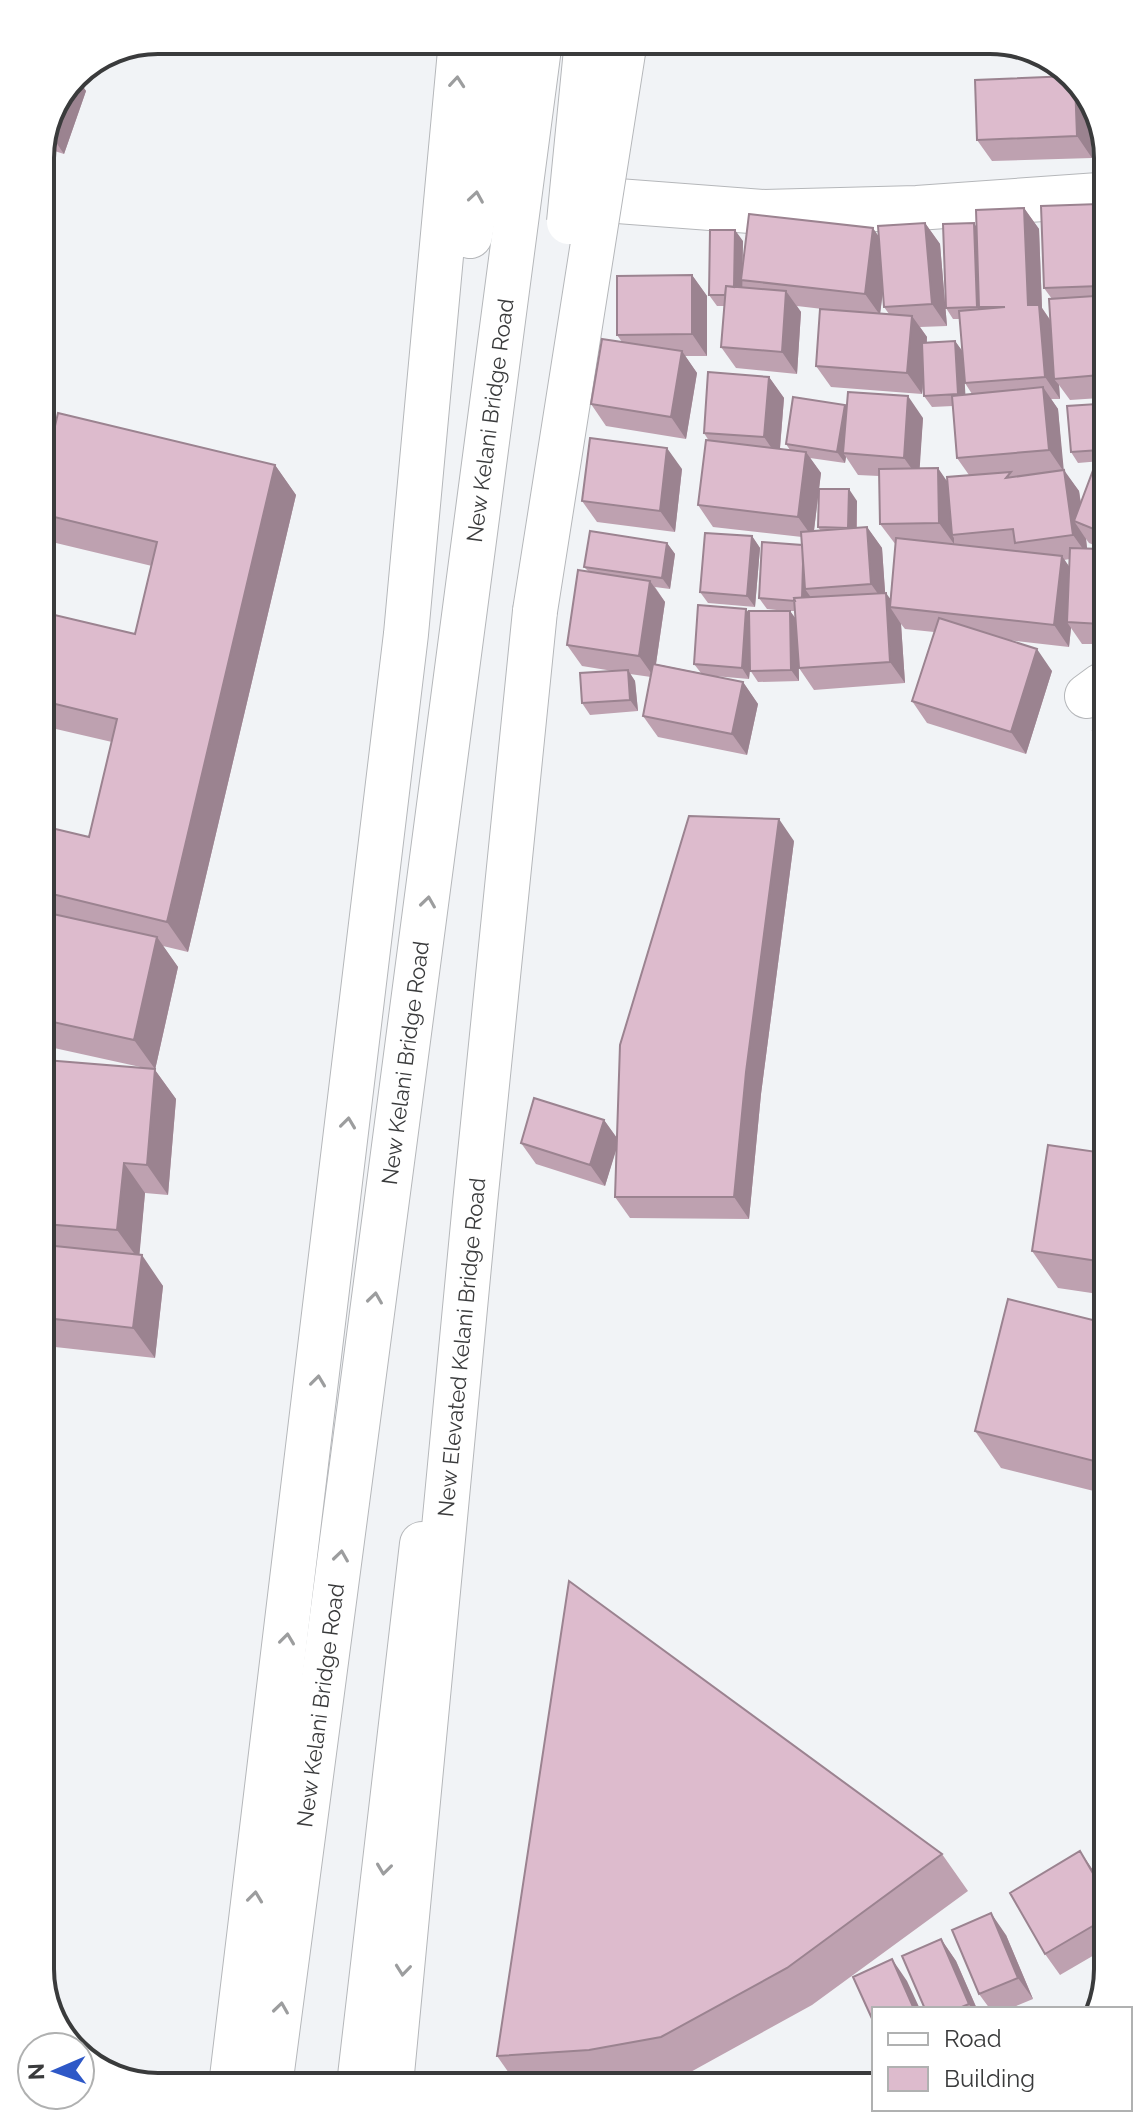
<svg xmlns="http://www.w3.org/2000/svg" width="1148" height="2127" font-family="Raleway,sans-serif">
  <rect width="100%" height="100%" fill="#f1f3f6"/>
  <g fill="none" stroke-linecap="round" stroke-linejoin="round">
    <defs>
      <path id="minor" d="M578 198 764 212 917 208 1099 195
        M1087 696 1102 685"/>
      <g id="primary">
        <path d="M359 2085 422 1544"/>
        <path id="s1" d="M270 2086 540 40"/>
      </g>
      <g id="motorway">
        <path d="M470 236 502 40"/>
        <path id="s2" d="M391 2084 475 1203 535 611"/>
        <path d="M231 2086 406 634 461 40"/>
      </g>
    </defs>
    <use href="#minor" stroke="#b5b7ba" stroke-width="46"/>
    <use href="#primary" stroke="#b5b7ba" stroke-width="46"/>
    <use href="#motorway" stroke="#b5b7ba" stroke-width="46"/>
    <use href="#minor" stroke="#fff" stroke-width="44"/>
    <use href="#primary" stroke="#fff" stroke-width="44"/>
    <use href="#motorway" stroke="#fff" stroke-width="44"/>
    <defs>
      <path id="motorway-bridge" d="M569 222 587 40
        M535 611 625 40"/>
    </defs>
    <use href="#motorway-bridge" stroke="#b5b7ba" stroke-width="46" stroke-linecap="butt"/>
    <use href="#motorway-bridge" stroke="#fff" stroke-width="44"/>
  </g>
  <path fill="#bea1b0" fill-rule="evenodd" d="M175 40H201L197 50Z
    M75 75 86 91 64 154 42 147Z
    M1071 76 1092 158 992 161 977 140Z
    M1099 204 1100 398 1070 400 1059 385 1060 399H1051L1058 409 1063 470 1079 491 1081 503 1101 467V548L1089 543 1086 539 1087 549H1101V644H1082L1071 628 1069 647 1008 640 1052 671 1026 754 927 723 912 701 934 632 905 629 901 624 905 683 814 690 799 668 798 656 799 681 758 682 750 670 749 679 714 676 743 682 758 704 747 755 658 737 643 716 651 677 630 674 635 681 638 711 590 715 582 703 613 671 582 666 567 645 588 571 584 567 667 543 675 554 670 589 655 587 665 602 656 664 701 673 694 664 746 609 749 613 786 611 767 609 759 598 802 545V537L713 527 698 505 709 441 704 433 769 377 784 398 780 449 790 450 786 444 845 405 846 407 923 418 919 469 948 481 969 475 957 458 953 406 932 407 924 396V381L922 394 831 387 816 366 831 310 797 306 801 312 797 374 736 368 721 347 724 306H717L709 295 743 241 742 270 879 236 925 223 940 244 947 326 920 327 927 337V342L955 341 962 351 960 319H953L946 308 976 226 1024 208 1039 229 1042 308 1051 321 1052 299 1044 288ZM883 292 884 307 889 314 880 313ZM964 372 965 383 972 394H965ZM846 457 858 475 879 476 880 524 896 545 890 599 885 593 882 548 867 527 857 528V501L819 489 821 473 810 458 845 463ZM819 489 818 527 820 530 814 531ZM1070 559V568L1064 560ZM790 611H795L796 619Z
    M692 275 707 296V356H685L697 373 686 439 606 426 591 404 622 342 617 335Z
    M1097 404 1100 409 1101 461 1078 463 1071 452Z
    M275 465 296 495 188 952 163 946 178 967 155 1070 176 1099 168 1195 145 1193 139 1255 163 1286 155 1358 46 1346 45 1245H53L45 1234V1060L145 1068 45 1046 43 826 89 837 112 742 43 726 42 612 135 634 152 566 56 543 42 523V482Z
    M682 469 675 532 597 522 582 501Z
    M752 536 760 548 755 607 708 603 700 592Z
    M1102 703V743L1093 730Z
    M794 841 761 1094 749 1219 630 1218 615 1197 616 1149 605 1186 536 1164 521 1143 604 1120 617 1138Z
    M1104 1153 1105 1295 1058 1288 1032 1251Z
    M1105 1323 1106 1494 1001 1468 975 1431Z
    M942 1854 968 1891 812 2005 687 2074 642 2082 516 2083 497 2056Z
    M1095 1873 1108 1894V1947L1060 1975 1045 1954Z
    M1006 1935 1033 1999 1009 2009H990L979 1994Z
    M941 1939 956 1961 977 2009H925Z"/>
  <path fill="#9b8390" d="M190 40H201L197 50Z
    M75 75 86 91 64 154 49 132Z
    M1075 82 1090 101 1092 158 1077 136Z
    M1024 208 1039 229 1042 308 1054 326V379L1059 385 1060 399 1045 377 1028 305Z
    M925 223 940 244 947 326 932 304Z
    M974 223 981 234 979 307 984 314V318L977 307Z
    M873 228 888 250 880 315 865 294Z
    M735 230 743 241 742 307 734 296Z
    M692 275 707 296V356L692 334Z
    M786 291 801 312 797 374 782 352Z
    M1095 296 1100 302V358Z
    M912 316 927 337 922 394 907 373Z
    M955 341 963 352 966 405 958 394Z
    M682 351 697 373 686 439 671 417Z
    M769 377 784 398 779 459 764 437Z
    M1043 387 1058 409 1064 472 1049 450Z
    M908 396 923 418 919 479 904 458Z
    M1097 404 1100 409V451V450Z
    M845 405 853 416 843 453 846 457 845 463 837 452Z
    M667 448 682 469 675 532 660 511Z
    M806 452 821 473 813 538 798 517Z
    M275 465 296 495 188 952 167 922Z
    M938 468 953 490 952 535 954 538V544L939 523Z
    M1064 470 1079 491 1084 526 1074 521 1086 539 1088 556 1073 535Z
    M849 489 857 501 856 540 848 529Z
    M867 527 882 548 886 605 871 584Z
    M752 536 760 548 755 607 747 596Z
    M667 543 675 554 670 589 662 578Z
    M804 545 805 589 810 596 809 612 801 601Z
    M1062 556 1077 578 1067 622 1071 628 1069 647 1054 625Z
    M650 581 665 602 654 677 639 656Z
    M886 593 897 608 890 607 901 624 905 683 890 662Z
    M746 609 754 620 749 679 742 668Z
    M790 611 798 622 799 681 791 670Z
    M1037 649 1052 671 1026 754 1011 732Z
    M628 670 635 681 638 711 630 700Z
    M743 682 758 704 747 755 732 734Z
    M779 819 794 841 761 1094 749 1219 734 1197 746 1072Z
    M157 937 178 967 155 1070 176 1099 168 1195 147 1165 155 1069 134 1040Z
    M604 1120 619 1141 605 1186 590 1165Z
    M124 1163 145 1193 139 1260 117 1230Z
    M142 1255 163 1286 155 1358 133 1328Z
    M1080 1851 1095 1873 1108 1894V1899Z
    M991 1913 1006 1935 1033 1999 1018 1978Z
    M941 1939 956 1961 977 2009H972L969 2004Z
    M892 1959 907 1981 920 2009H914Z"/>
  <path fill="#ddbbcd" stroke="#9b8390" stroke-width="2" d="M1071 76 1075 82 1077 136 977 140 975 80Z
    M1099 204 1100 286 1044 288 1041 206Z
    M1024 208 1028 305H1039L1045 377 965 383 959 311 1005 307H979L976 210Z
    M749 214 873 228 865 294 741 280Z
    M925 223 932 304 884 307 878 226Z
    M974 223 977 307 946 308 943 224Z
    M710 230H735L734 287 726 286 725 295H709Z
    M692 275V334L617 335V276Z
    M726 286 786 291 782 352 721 347Z
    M1095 296 1100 375 1054 379 1049 299Z
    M820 309 912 316 907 373 816 366Z
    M602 339 682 351 671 417 591 404Z
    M955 341 958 394 924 396 922 343Z
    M708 372 769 377 764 437 704 433Z
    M1043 387 1049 450 957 458 952 396Z
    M848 392 908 396 904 458 843 453Z
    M793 397 845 405 837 452 786 444Z
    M1097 404 1100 450 1071 452 1067 406Z
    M58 413 275 465 167 922 44 892 43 826 89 837 117 719 43 701 42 612 135 634 157 542 42 514V482Z
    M590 438 667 448 660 511 582 501Z
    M706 440 806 452 798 517 698 505Z
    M1095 465 1101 467V532L1074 521Z
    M938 468 939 523 880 524 879 469Z
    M1064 470 1073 535 1015 543 1013 529 952 535 947 477 1011 472 1006 478Z
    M819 489H849L848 528 818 527Z
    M867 527 871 584 805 589 801 532Z
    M590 531 667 543 662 578 584 567Z
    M705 533 752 536 747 596 700 592Z
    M896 538 1062 556 1054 625 890 607Z
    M762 542 802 545 803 564 802 598H794L795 601 759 598Z
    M1070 548 1101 549V624L1067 622Z
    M578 570 650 581 639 656 567 645Z
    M886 593 890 662 799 668 794 598Z
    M698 605 746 609 742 668 694 664Z
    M749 611H790L791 670 750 671Z
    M939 618 1037 649 1011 732 912 701Z
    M653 664 743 682 732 734 643 716Z
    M628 670 630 700 582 703 580 673Z
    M1102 703V733L1093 730Z
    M689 816 779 819 746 1072 734 1197H615L620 1045Z
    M44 912 157 937 134 1040 44 1020Z
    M45 1060 155 1069 147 1165 124 1163 117 1230 45 1224Z
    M534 1098 604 1120 590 1165 521 1143Z
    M1048 1145 1104 1153V1262L1032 1251Z
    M45 1245 142 1255 133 1328 46 1318Z
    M1008 1299 1105 1323 1106 1464 975 1431Z
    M569 1581 942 1854 787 1968 661 2037 589 2050 497 2056Z
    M1107 1848 1108 1875 1095 1856Z
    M1080 1851 1108 1899V1917L1045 1954 1010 1893Z
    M991 1913 1018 1978 979 1994 952 1930Z
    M941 1939 969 2004 957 2009H925L902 1956Z
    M892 1959 914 2009H874V2023L853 1977Z"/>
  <defs><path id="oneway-chevron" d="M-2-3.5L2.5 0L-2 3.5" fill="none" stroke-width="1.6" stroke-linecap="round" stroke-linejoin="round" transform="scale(2)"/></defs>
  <g stroke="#9c9d9e">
    <use href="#oneway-chevron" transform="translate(457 82) rotate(-85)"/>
    <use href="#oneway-chevron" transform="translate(476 197) rotate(-81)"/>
    <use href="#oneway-chevron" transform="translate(428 902) rotate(-82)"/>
    <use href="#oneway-chevron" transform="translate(348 1123) rotate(-83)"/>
    <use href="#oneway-chevron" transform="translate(375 1298) rotate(-82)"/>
    <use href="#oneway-chevron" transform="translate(318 1381) rotate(-83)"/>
    <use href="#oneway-chevron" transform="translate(341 1556) rotate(-82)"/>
    <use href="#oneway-chevron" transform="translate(287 1639) rotate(-83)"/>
    <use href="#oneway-chevron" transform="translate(384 1869) rotate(97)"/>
    <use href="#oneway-chevron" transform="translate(255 1897) rotate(-83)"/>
    <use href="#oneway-chevron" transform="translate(403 1970) rotate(96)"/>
    <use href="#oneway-chevron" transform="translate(281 2008) rotate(-82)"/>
  </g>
  <g text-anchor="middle" stroke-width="6" stroke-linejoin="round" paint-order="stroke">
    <g font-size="22" fill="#3a3b3c" stroke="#fff">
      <text dy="8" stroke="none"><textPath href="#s1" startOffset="1680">New Kelani Bridge Road</textPath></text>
      <text dy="8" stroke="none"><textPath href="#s1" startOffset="1032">New Kelani Bridge Road</textPath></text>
      <text dy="8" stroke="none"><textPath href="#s2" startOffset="740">New Elevated Kelani Bridge Road</textPath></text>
      <text dy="8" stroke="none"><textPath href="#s1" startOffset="384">New Kelani Bridge Road</textPath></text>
    </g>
  </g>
  <path d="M0 0H1148V2127H0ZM158 54H990A104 104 0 0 1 1094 158V1969A104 104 0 0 1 990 2073H158A104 104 0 0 1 54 1969V158A104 104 0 0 1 158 54Z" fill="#fff" fill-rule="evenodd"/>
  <path fill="none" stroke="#3a3b3c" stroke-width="4" d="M158 54H990A104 104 0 0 1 1094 158V1969A104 104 0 0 1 990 2073H158A104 104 0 0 1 54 1969V158A104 104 0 0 1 158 54Z"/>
  <rect x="872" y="2007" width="260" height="104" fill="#ffffff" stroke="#b0b1b1" stroke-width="2"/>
  <rect x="888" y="2033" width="40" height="12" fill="#ffffff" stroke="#b0b1b1" stroke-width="2"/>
  <text x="944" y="2047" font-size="24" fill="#3a3b3c">Road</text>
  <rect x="888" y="2067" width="40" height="24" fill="#ddbbcd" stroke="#b0b1b1" stroke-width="2"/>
  <text x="944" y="2087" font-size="24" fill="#3a3b3c">Building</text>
  <g transform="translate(56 2071) rotate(268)"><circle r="38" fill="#ffffff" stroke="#b0b1b1" stroke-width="2"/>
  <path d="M0-6L14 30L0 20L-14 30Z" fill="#2e58c7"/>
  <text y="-12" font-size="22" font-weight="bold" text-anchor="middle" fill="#3a3b3c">N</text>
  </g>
</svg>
